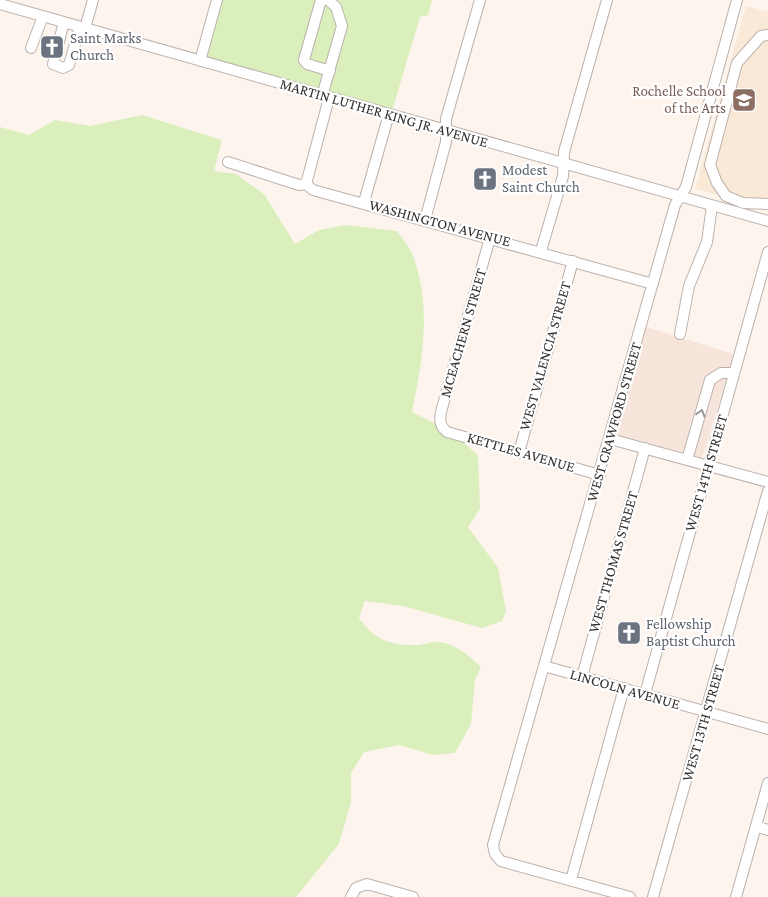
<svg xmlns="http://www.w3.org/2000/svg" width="768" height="897" font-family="'Crimson Pro',serif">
  <rect width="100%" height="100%" fill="#fef4ee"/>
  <path fill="#f7e5db" d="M646 327 734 354 702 459 616 436Z"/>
  <path fill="#fae9d7" d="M746 6 768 12V209L695 189Z"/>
  <path fill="#daefbc" d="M222 0H432L428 15 420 17 392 111 205 58Z
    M142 115 222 140 214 171 236 174 264 194 295 244 319 230 345 225 397 231C402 238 409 246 412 253 432 305 423 359 412 412L436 424 440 433 459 439 478 455 480 509 468 527 498 568 506 611 502 621 482 628 403 606 365 601 359 618C374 639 388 645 415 645 423 646 431 641 438 642 455 643 469 656 481 667L475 680 471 724 455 753 433 755 399 745 364 752 351 773V802L339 844 296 897H0V127L29 135 55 120 90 126Z"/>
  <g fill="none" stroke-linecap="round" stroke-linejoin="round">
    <defs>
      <path id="minor" d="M321 0 304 60 307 64 330 71
        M0 4 768 221
        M64 22 53 64 63 68 69 65 80 27
        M85 28 93 0
        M768 35 761 36 737 63 710 165 717 183 726 196 743 203 768 204
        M31 48 43 16
        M200 61 217 0
        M322 96 342 26 336 7 328 0
        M228 162 299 185 306 184 313 190 653 284
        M306 184 329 98
        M364 202 389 114
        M425 220 446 142V119L480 0
        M490 238 444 401C441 413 436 423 447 432L600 475
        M541 251 563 176 564 152 607 0
        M680 334 689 286 707 242 712 206
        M610 439 768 482
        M519 452 573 261
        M687 460 710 380 721 373H734
        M544 666 768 729
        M582 677 645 448
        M645 694 768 252
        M756 826 768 830
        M571 880 624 688
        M351 897 356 888 367 884 413 897
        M630 897 501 861 495 854 493 845 675 205 686 187 737 0
        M653 897 768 491
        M736 897 768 783"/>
    </defs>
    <use href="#minor" stroke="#bcb2ad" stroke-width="12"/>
    <use href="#minor" stroke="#fff" stroke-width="10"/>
  </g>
  <defs><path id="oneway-chevron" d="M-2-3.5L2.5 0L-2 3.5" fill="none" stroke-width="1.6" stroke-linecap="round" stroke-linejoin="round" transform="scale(1.25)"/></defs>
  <use stroke="#999796" href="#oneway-chevron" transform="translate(701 413) rotate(-74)"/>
  <defs>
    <symbol id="church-square" viewBox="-11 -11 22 22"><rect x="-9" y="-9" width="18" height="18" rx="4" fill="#6b7280" stroke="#fff"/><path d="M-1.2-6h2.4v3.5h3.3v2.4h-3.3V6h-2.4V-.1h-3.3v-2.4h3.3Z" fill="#fff"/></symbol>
    <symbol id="school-square" viewBox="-11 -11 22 22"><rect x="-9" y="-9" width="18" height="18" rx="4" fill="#8d6e63" stroke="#fff"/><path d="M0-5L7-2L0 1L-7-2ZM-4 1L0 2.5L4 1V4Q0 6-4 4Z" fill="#fff"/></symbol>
  </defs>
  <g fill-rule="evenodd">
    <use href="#church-square" x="38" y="33" width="28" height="28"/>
    <use href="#school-square" x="730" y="86" width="28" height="28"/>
    <use href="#church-square" x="471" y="165" width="28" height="28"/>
    <use href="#church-square" x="615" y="619" width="28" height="28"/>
  </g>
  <g text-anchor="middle" stroke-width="4.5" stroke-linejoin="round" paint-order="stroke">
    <g font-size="15" fill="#5b616d" stroke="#fff" text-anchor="start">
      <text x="70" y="43">Saint Marks<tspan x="70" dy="17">Church</tspan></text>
      <text x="502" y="175">Modest<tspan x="502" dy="17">Saint Church</tspan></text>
      <text x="646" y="629">Fellowship<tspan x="646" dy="17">Baptist Church</tspan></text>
    </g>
    <g font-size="15" fill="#785e54" stroke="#fff" text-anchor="end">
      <text x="726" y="96">Rochelle School<tspan x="726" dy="17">of the Arts</tspan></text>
    </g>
    <g font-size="15" fill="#332f2d" stroke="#fff">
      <text transform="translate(384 113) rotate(16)" y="5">MARTIN LUTHER KING JR. AVENUE</text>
      <text transform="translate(440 223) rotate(15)" y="5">WASHINGTON AVENUE</text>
      <text transform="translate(463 333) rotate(-74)" y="5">MCEACHERN STREET</text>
      <text transform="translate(545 356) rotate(-74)" y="5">WEST VALENCIA STREET</text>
      <text transform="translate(614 422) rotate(-74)" y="5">WEST CRAWFORD STREET</text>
      <text transform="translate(521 452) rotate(16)" y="5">KETTLES AVENUE</text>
      <text transform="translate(706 473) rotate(-74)" y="5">WEST 14TH STREET</text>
      <text transform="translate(613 562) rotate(-74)" y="5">WEST THOMAS STREET</text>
      <text transform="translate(625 689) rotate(16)" y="5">LINCOLN AVENUE</text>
      <text transform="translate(703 723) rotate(-74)" y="5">WEST 13TH STREET</text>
    </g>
  </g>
</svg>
